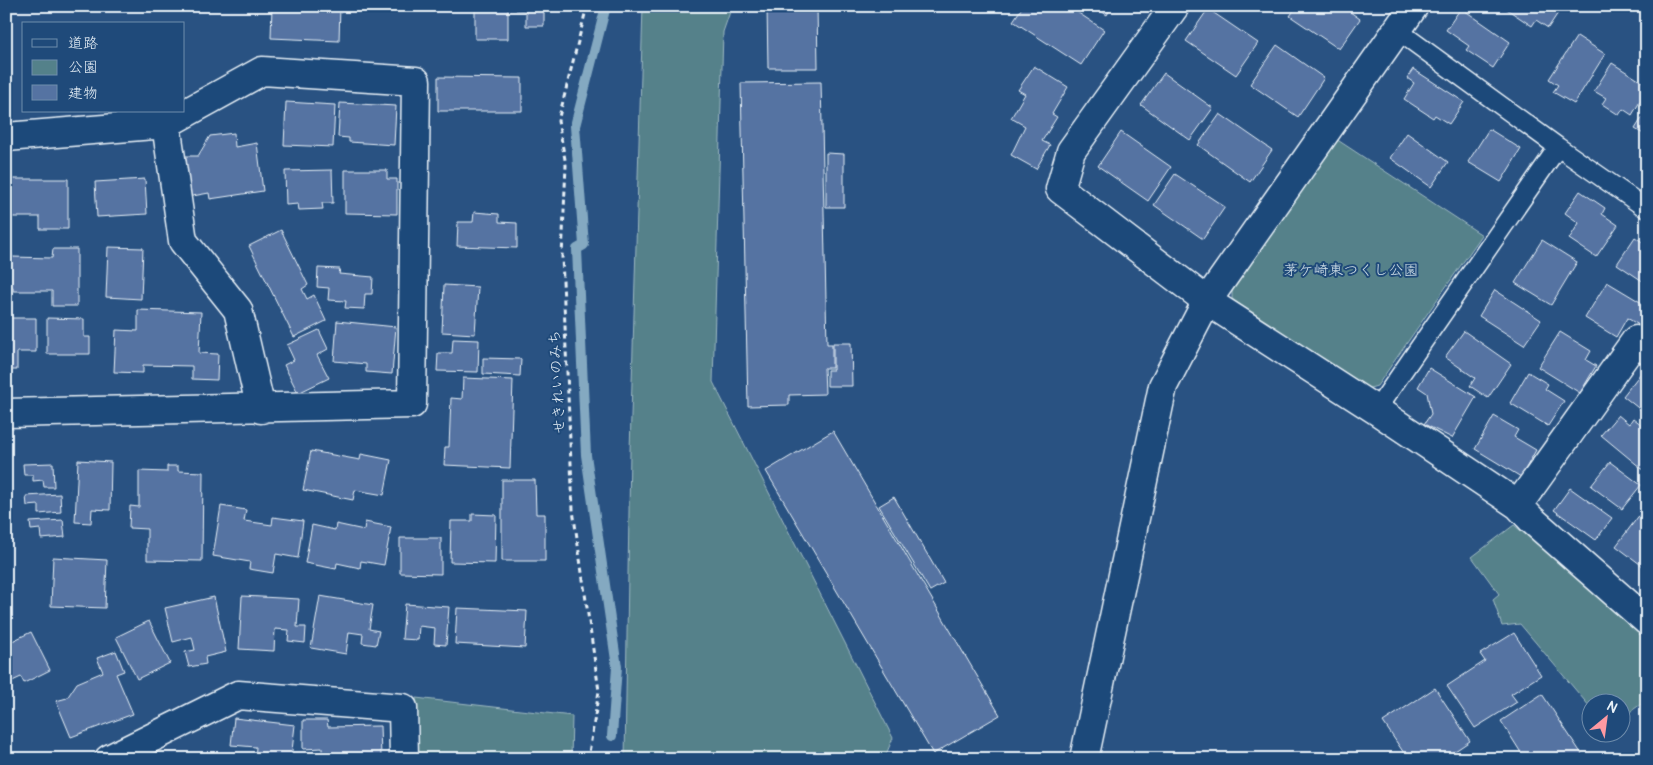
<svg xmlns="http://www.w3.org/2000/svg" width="1653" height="765" font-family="Pangolin,'Klee One',sans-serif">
  <rect width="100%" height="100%" fill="#295282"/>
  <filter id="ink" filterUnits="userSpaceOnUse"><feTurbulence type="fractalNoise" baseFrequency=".02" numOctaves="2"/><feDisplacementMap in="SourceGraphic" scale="10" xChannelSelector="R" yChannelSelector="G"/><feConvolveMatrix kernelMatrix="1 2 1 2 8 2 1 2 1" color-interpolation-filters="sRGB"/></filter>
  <g filter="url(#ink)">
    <path fill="#54818a" stroke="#9eb9c1" d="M643 6H732L723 32 713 382 893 738 884 759H625L630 451Z
      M1336 139 1482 235 1377 386 1363 390 1232 299V289Z
      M1514 525 1631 622 1647 639V700L1621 718 1620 702H1590V707L1520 624 1502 626 1493 599 1499 594 1472 557Z
      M416 698 572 716 571 759H416Z"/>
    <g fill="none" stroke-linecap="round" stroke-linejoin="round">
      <path stroke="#84a9c1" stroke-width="10" d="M606 6 575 126 584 245 577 249 586 455 617 667 612 736"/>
    </g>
    <path fill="#5573a2" stroke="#e8f1f8" d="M272 6H340L339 41 271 38Z
      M475 6H508V39H475Z
      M516 6H548V9L544 10V26H526V11L516 10Z
      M767 6H817L818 68H768Z
      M1023 6H1068L1104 30 1081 65 1013 21Z
      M1093 6H1112L1107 15Z
      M1297 6H1342L1360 19 1339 49 1290 16Z
      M1502 6H1549L1558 13 1548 28 1536 20 1532 26Z
      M1461 8 1510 42 1493 68 1466 50 1469 46 1446 30Z
      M1208 9 1258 43 1236 75 1186 41Z
      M1577 36 1605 54 1574 104 1553 92 1558 85 1549 79Z
      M1277 45 1324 78 1298 117 1250 84Z
      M1612 63 1647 85V90L1632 115 1623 109 1619 115 1602 104 1606 98 1594 91Z
      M1034 66 1068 87 1052 114 1057 117 1042 141 1050 145 1036 169 1011 155 1025 126 1011 118 1025 94 1018 90Z
      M1413 69 1464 102 1449 124 1435 115 1433 118 1404 99 1414 83 1407 78Z
      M1164 73 1213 108 1190 140 1141 105Z
      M438 77 522 78V111H438Z
      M821 82 827 344H832V368H824L825 394 789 395V405L748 406 741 83Z
      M286 102 335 105 333 147 284 145Z
      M340 103 396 106 394 145 349 142V138L338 137Z
      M1647 110V136L1635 129Z
      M1220 114 1272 150 1250 182 1198 145Z
      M1489 129 1521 149 1501 182 1468 162Z
      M1121 132 1171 167 1148 201 1098 166Z
      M234 133 235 147 257 143 263 191 210 199 209 193 187 197 183 156H198L210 136Z
      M1407 133 1448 162 1431 187 1390 158Z
      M826 153 844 154V207H826Z
      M332 170 333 203H322L323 209 299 210 298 204 286 205 285 171Z
      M345 170H387V179H397V214L345 213Z
      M1175 174 1225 207 1203 239 1154 205Z
      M6 179H68V229H40V217H6Z
      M145 179 147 214 97 217 95 182Z
      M1580 191 1605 208 1602 214 1618 225 1596 257 1569 239 1579 223 1565 213Z
      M474 212 499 214V222L517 223V248L457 246 458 222H473Z
      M281 230 308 285 302 289 307 299 314 295 326 321 294 337 249 246Z
      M1635 237 1647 245V284L1617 264Z
      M1542 240 1577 262 1551 305 1515 283Z
      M108 247 143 248 141 299 106 297Z
      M53 249H77V306H52V291H13V287H6V254H12V257L52 258Z
      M318 268 340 269 339 274 373 277 372 294H365L364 309 345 308 346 301 328 300 329 288 317 287Z
      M1607 282 1647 306V323L1644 328 1627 318 1616 337 1585 318Z
      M444 285 478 287 475 334 442 332Z
      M1495 290 1541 320 1524 345 1479 316Z
      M138 310 201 312 199 353 218 354 217 380 192 379V366L143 365V373L114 372 116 330 138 331Z
      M6 318H36V352H17V370H6Z
      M47 318 84 319V337H90V354H47Z
      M337 321 396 327 392 374 366 372V364L334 361Z
      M319 330 328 349 317 355 329 378 298 393 284 365 294 360 287 345Z
      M1464 331 1511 364 1488 398 1470 386 1475 378 1445 357Z
      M1560 332 1591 351 1586 360 1596 366 1580 393 1538 367Z
      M453 339 479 340 478 372 437 371 438 353H452Z
      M833 343H851L852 386H827V370H833Z
      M483 358 521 359 520 376 483 374Z
      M1429 368 1476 397 1452 438 1424 424 1431 414 1427 393 1418 387Z
      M1528 372 1548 384 1545 389 1564 401 1548 426 1510 403Z
      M1641 373 1647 377V415L1623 396Z
      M463 378 513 380 510 468 444 465 445 447H449L451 398 462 399Z
      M1618 415 1629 424 1633 418 1647 429V473L1601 435Z
      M1494 416 1518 430 1514 437 1536 450 1521 477 1475 449Z
      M833 431 1000 715 933 754 766 471Z
      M311 451 360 460 361 454 391 460 384 495 355 490 353 500 303 490Z
      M78 460 111 462 110 510 92 509 91 523 75 522Z
      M1610 462 1641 485 1622 509 1591 486Z
      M53 463 54 487H44L43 480 33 481V475H24L23 464Z
      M167 466H178V471L203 472 202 561 147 560V529L129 528 130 506 139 507V471L167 472Z
      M502 480H535L536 514H545V561H502Z
      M1570 488 1612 518 1596 540 1554 510Z
      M60 494 61 512 39 514V505L27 506 26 496Z
      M894 497 944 583 930 591 879 506Z
      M1647 505V563L1644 567 1616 546Z
      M221 506 246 510 244 521 272 525 273 517 303 521 298 558 276 554 273 573 249 569 250 562 213 556Z
      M472 514 496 515 495 563 450 562 451 521H472Z
      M63 520 65 537 41 539 40 529 31 530 30 522Z
      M365 522 391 527 384 565 361 561 360 568 337 563 336 569 305 563 312 525 335 530 336 524 364 530Z
      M400 538H441V574L400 573Z
      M53 557 107 560 105 608 51 606Z
      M242 596 299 599 297 627H306L305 643 288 641 289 630 275 629 274 651 239 649Z
      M320 596 373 605 369 629 379 631 376 645 362 643 363 634 349 632 346 654 311 648Z
      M214 597 226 652 205 657 206 664 189 667 185 652 195 650 192 637 173 642 165 608Z
      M405 604 449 607 446 645 434 644 435 628 419 626 418 640 402 639Z
      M457 608 527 611 525 648 455 644Z
      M149 621 170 663 137 679 116 637Z
      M31 632 50 670 24 683 21 677 6 684V644Z
      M1514 633 1541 675 1511 694 1517 702 1475 728 1447 686 1485 661 1480 654Z
      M116 651 124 671 116 674 133 714 71 737 56 701 67 698 77 683 103 672 97 658Z
      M1435 688 1470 741 1443 759H1408L1383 722Z
      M1542 694 1585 759H1525L1501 721Z
      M234 718 295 725 291 759H255L256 747 231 745Z
      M303 720H327L328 727 380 726 381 757 322 758V748L303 749Z"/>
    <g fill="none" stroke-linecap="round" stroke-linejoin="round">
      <defs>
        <path id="service" d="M1397 30 1558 147
          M1376 410 1558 147 1647 209"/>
        <path id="minor" d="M1175 6 1071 151 1060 189 1207 301 1376 410 1518 505 1636 340 1647 349
          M166 124 183 241 238 310 261 409
          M6 137 166 124 262 71 416 81 412 404 6 413
          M1518 505 1531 519 1647 621
          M109 759 238 695 403 708 404 759"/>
        <path id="tertiary" d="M1084 759 1163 386 1207 301 1414 6"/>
      </defs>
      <use href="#service" stroke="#e8f1f8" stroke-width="21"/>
      <use href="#minor" stroke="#e8f1f8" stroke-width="31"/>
      <use href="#tertiary" stroke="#e8f1f8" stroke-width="31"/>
      <path stroke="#e8f1f8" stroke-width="3" stroke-dasharray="5 4" stroke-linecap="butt" d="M587 6 558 121 566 165 562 257 573 510 599 691 588 759"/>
      <use href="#service" stroke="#1f4a7a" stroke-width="18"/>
      <use href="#minor" stroke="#1f4a7a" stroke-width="28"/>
      <use href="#tertiary" stroke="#1f4a7a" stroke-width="28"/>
    </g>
  </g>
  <g text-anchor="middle" stroke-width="4" stroke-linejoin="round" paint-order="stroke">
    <g font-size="15" fill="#d2e0e8" stroke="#1f4a7a">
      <text x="1351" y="275">茅ケ崎東つくし公園</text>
    </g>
    <g font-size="15" fill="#e8f1f8" stroke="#1f4a7a">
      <text transform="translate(557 382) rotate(-93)" y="5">せきれいのみち</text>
    </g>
  </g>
  <rect width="1653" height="765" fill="none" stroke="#1f4a7a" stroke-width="25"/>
  <rect x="12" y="12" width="1628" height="740" fill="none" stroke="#e8f1f8" stroke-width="2" filter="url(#ink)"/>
  <rect x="22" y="22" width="162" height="90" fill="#1f4a7a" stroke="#6f8dac"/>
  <rect x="32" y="39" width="25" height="8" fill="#1f4a7a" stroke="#6f8dac"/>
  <text x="68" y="48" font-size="15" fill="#e8f1f8">道路</text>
  <rect x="32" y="60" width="25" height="15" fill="#54818a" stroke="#6f8dac"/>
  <text x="68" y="72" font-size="15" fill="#e8f1f8">公園</text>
  <rect x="32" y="85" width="25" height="15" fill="#5573a2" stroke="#6f8dac"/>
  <text x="68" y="98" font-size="15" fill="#e8f1f8">建物</text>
  <g transform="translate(1606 718) rotate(29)"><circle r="24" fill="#1f4a7a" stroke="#6f8dac"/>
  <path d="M0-4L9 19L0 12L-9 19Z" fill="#ff9aa2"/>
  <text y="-8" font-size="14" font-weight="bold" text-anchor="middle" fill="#e8f1f8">N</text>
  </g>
</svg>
